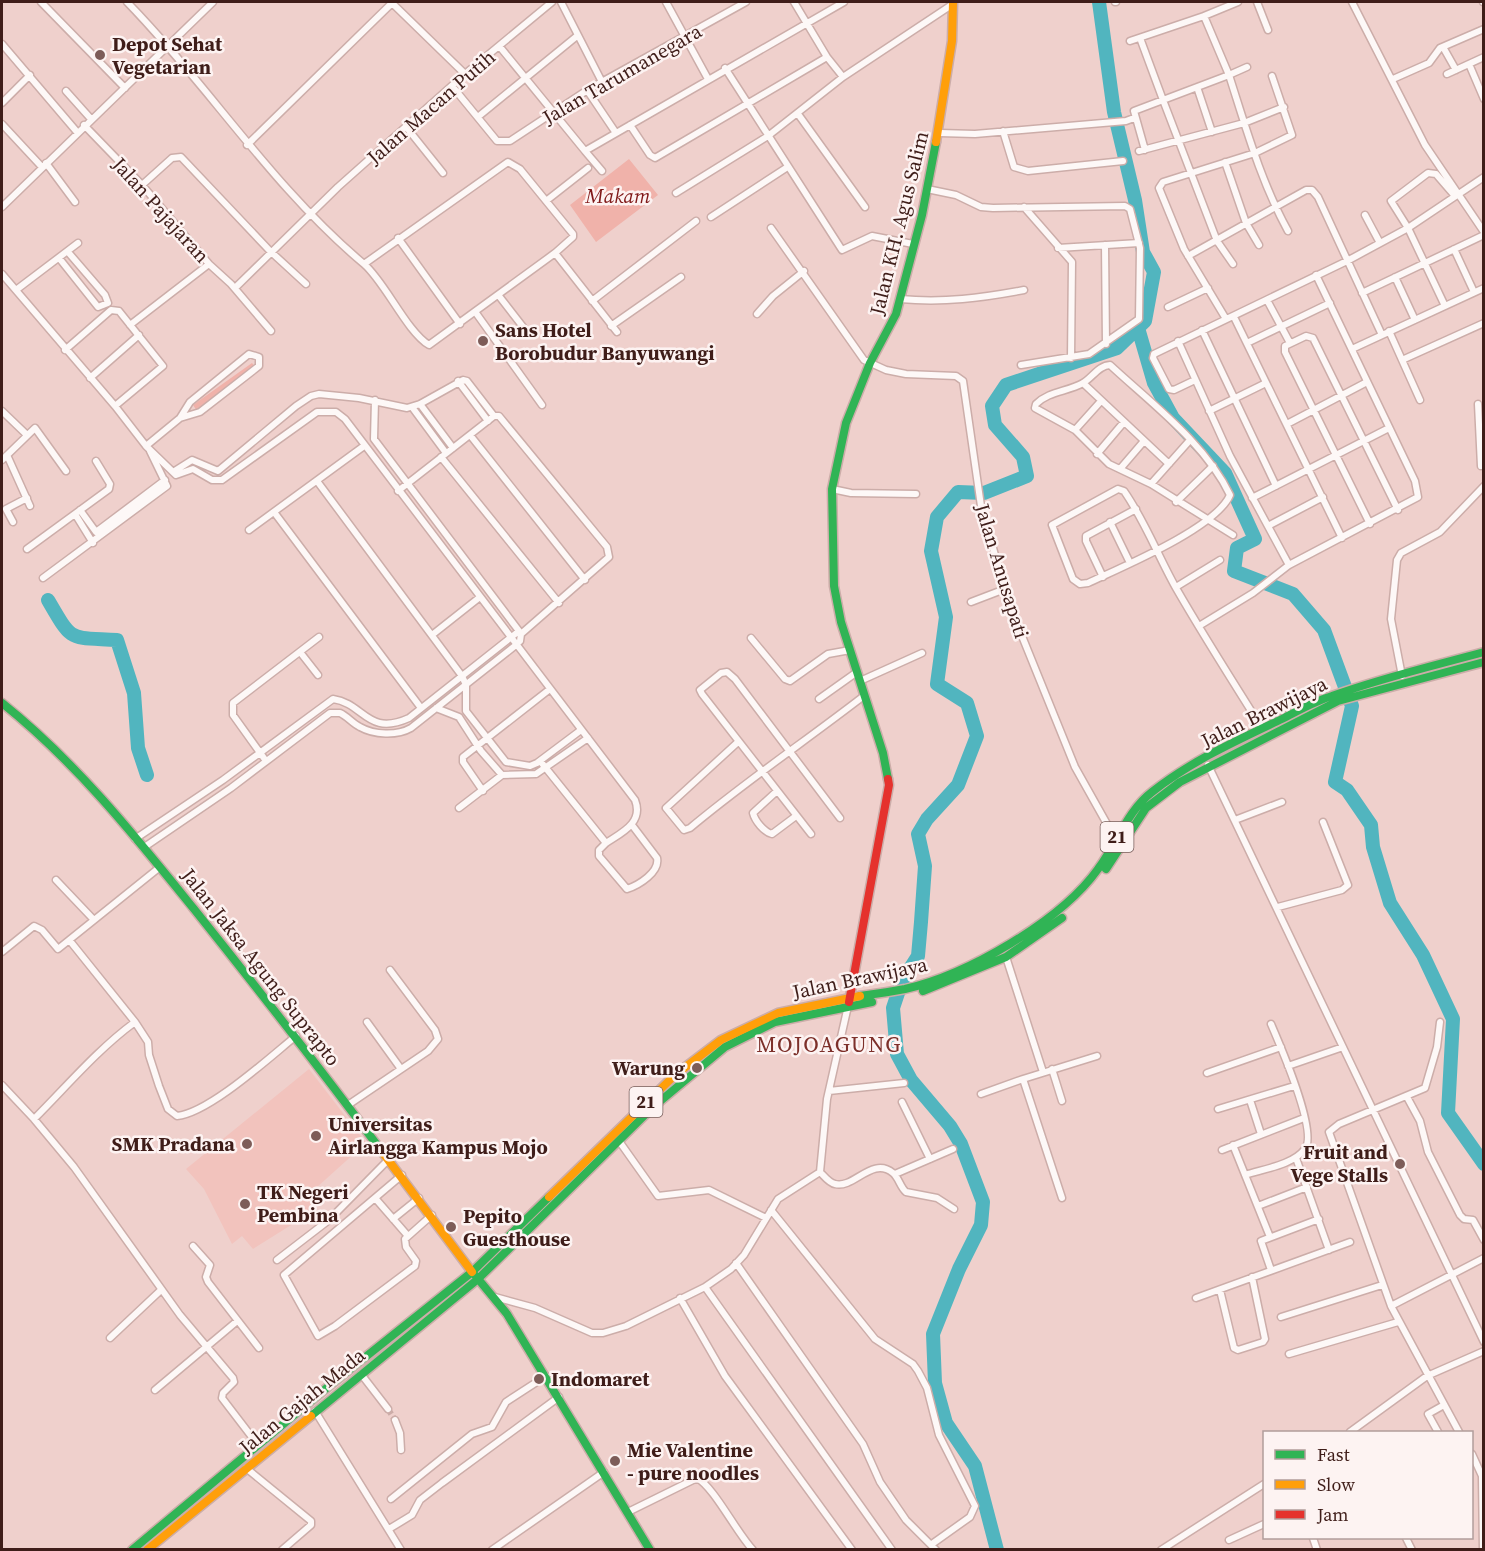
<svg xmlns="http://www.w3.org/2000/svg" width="1485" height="1551" font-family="'Source Serif 4',serif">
  <rect width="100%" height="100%" fill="#efd0cc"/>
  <path fill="#f2c3bd" d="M309 1069 366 1143 316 1188 324 1199 296 1222 253 1249 242 1236 232 1244 204 1189 186 1169Z"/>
  <path fill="#f0b2aa" d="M629 159 658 195 596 242 570 205Z
    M252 363 256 368 197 411 193 405Z"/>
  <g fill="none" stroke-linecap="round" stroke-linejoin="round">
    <path stroke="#51b5bf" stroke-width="14" d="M1138 328 1154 383 1173 418 1225 473 1255 539 1237 548 1234 571 1293 594 1324 630 1352 706 1335 782 1347 790 1371 825 1373 847 1390 903 1423 955 1453 1019 1448 1113 1484 1164
      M48 600C73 643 68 637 117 640L134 693 138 748 147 775
      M997 1550 975 1466 946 1423 935 1383 933 1334 959 1269 981 1225 983 1202 961 1144 950 1126 911 1080 897 1054 893 1008 902 981 918 956 921 922 925 866 918 834 927 819 958 785 977 736 967 703 937 684 946 617 931 551 937 517 958 492 984 493 1027 476 1023 457 995 425 992 406 1006 385 1117 348 1145 321 1154 272 1143 252 1135 200 1114 112 1099 2"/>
    <path stroke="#ccaca8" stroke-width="6" stroke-dasharray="6 3" stroke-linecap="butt" d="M388 1409 395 1420"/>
    <defs>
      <path id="street" d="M41 2 125 88
        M127 2C209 86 273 188 364 264 385 282 407 332 429 345L555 253 573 237V234L520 169 508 162 364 264
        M391 2 465 74
        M561 2 602 82
        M666 2 708 79
        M794 2 827 57 843 77
        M1115 2H1116
        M1257 2 1268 30
        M1352 2 1425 145 1484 232
        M1483 2H1484
        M1140 38 1163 100 1229 75 1204 16
        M1130 41 1204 16 1238 2
        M2 44 77 132
        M500 47 585 151 844 2
        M1443 47 1456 70
        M1469 64 1484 99
        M1247 67 1229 75C1246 128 1261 182 1288 231
        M725 68 842 250 872 236 913 244
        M1447 74 1484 57
        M1393 79 1429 63 1440 48 1484 29
        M452 86 497 141H510L589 89 746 2
        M1197 87 1212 132
        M587 90 616 133
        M66 91 91 119
        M2 103 30 75
        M798 114 865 207
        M479 116 577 36
        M2 124 41 166
        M84 125 142 185 209 264 231 284 271 331
        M630 125 650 155 655 158 827 57
        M407 128 443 173
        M1003 131 1014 167 1028 171 1123 161
        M940 133 975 134 1126 121 1134 118
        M247 145 392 3
        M1145 150 1134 111 1163 100 1217 241 1233 264
        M585 151 602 171
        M1139 151 1244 123 1284 107
        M1225 162 1246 223 1259 245
        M46 163 75 202
        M142 185 172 158 181 157 270 251 306 284
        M927 189 956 195 981 207 993 208 1125 206 1130 209 1140 248 1139 319 1089 354 1021 365
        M676 193 768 136 843 77 953 4
        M546 201 588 168
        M2 207 213 2
        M1024 207 1072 262 1071 358
        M1365 215 1380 243
        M711 217 786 168
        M771 228 864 360 886 370 906 374 956 376 963 381 981 506 1009 604 1075 767 1107 824 1118 838
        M398 238 460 324
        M1105 245 1106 344
        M1058 248 1139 243
        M1454 249 1474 292
        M555 253 617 332
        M1188 256 1306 190H1312L1318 197 1382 335
        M59 258 98 307 108 303 105 295 68 252
        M2 274 115 406 146 446 176 475 193 469 212 480H222L317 412H336L345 419 635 800C644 823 621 833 606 843
        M1395 277 1415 320
        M235 288 338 187 465 74 552 2
        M16 290 78 243
        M1362 293 1484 235
        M499 296 527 332
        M900 299C944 303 981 298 1024 290
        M1267 300 1290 343
        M592 301 696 221
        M1445 306 1408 228 1391 201 1428 173 1436 174 1455 196
        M1168 307 1208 288
        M476 313 542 405
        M757 314 773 296 804 271
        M1234 317 1342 538
        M1226 319 1184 249 1159 188 1163 182 1255 153 1292 135 1272 76
        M130 325 209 264
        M611 326 681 277
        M1202 330 1276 486
        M1389 331 1420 400
        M1178 341 1230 456 1289 565
        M1247 343 1330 303
        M1352 349 1484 288
        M65 350 111 310 119 311 163 366 115 406
        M249 354 259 357V366L200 412 180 418 190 402Z
        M1402 360 1484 323
        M90 378 139 335
        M1195 380 1174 390 1169 389 1153 358 1154 354 1347 261 1408 228 1484 177
        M458 381 488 421
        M1083 383 1169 464
        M375 400 374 439 519 631
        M420 404 453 448
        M1478 404 1481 466
        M412 407 446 453
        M2 411 27 435
        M1209 411 1266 383
        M1287 424 1367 382
        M1075 430 1101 401
        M470 435 585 580
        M146 446 180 418
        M1097 454 1124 422
        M7 455 30 506
        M441 457 559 603
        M2 460 35 428 66 471
        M1120 469 1144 441
        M173 472 192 460 218 471 296 406 311 396 319 394 359 398 407 408 420 404 463 380 467 381 494 416
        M317 481 462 676 466 685V711L506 762 530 766 537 763 581 730
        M1151 484 1190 440
        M832 489 851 493 916 494
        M1252 498 1389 428
        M1176 502 1213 466
        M80 510 96 532 165 480
        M274 512 421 708
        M75 514 93 543
        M13 522 6 509 27 498
        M1110 522 1130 563
        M1370 524 1285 352V346L1306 336 1313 338 1398 510
        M1268 526 1323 497
        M249 530 364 446
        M1233 535 1151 484 1109 464 1075 430 1035 408 1036 404C1049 391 1067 392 1083 383 1092 378 1099 365 1110 365 1152 404 1205 443 1230 495 1216 528 1122 567 1088 583L1080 584 1073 579 1052 525 1118 489 1124 491C1145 521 1158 556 1176 588 1203 635 1233 682 1262 728
        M27 549 109 489 110 484 96 461
        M1103 577 1086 541V536L1136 509
        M43 578 167 486 150 451
        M1176 587 1220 560
        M971 602 1005 589
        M1199 626 1253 593 1289 565 1418 497 1415 481 1316 275
        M432 635 480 597
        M751 638 785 679 790 681 828 654 850 650
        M300 652 318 675
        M1402 676 1391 619 1397 560 1401 553 1440 532 1484 486
        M860 681 922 653
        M819 699 857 672
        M436 708 459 717 481 751 502 775 536 774 588 738
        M738 742 666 808 684 830 690 828C746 781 807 740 865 695
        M266 761 233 715V703L319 637
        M541 762 606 843 599 850V856L627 889C639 885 660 872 657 858L632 825
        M1208 765 1484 1342
        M483 791 463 762V757L550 689
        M777 791 753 813C755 821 764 832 772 834L796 816
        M459 808 502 775
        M1235 820 1282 802
        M811 834 702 694 700 690 721 673 727 672 735 679 840 818
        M135 839 223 780 333 699C364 703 367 737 409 718L519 631 521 634 609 557 607 547 499 416H494L398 491
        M143 848 231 788 330 713H340C347 716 352 723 360 727 374 735 397 736 411 728L516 645 520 641 521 634
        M56 880 94 920
        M1278 907 1342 890 1348 885 1323 822
        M70 941 135 1022 148 1042 149 1055 159 1086 168 1109 177 1116C209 1113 270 1057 296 1036
        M2 952 34 926 42 930 58 949 160 867
        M1006 957 1043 1072
        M367 1022 401 1069
        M1440 1022 1437 1047 1425 1088 1339 1124 1329 1132 1391 1306 1459 1432
        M1288 1066 1343 1047
        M1052 1069 1062 1101
        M1207 1073 1281 1047
        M2 1085 34 1119 74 1167 180 1315 233 1378 234 1382 223 1393 222 1398 258 1445
        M829 1091 904 1083
        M981 1094 1023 1079
        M1407 1097 1420 1121 1428 1152 1460 1215 1464 1219 1473 1220 1484 1240
        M1250 1100 1261 1134
        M902 1102 930 1159
        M348 1105 428 1051 438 1039 435 1030 390 970
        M1218 1109 1294 1086
        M34 1119C68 1085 97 1050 135 1022
        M619 1141 658 1196 709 1190 766 1218
        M1233 1145 1270 1237
        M1222 1150 1304 1118
        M1296 1158 1329 1250
        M820 1172C824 1176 829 1183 835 1184 854 1189 872 1156 893 1173 899 1178 900 1187 906 1192L937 1198 954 1209
        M895 1174 953 1149
        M402 1175 284 1275 318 1336 335 1326 415 1266 416 1261 406 1247 405 1239 432 1215
        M1245 1175C1263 1169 1293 1165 1305 1149 1318 1132 1280 1045 1271 1024
        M375 1198 408 1236
        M1062 1198 1023 1079 1097 1056
        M1258 1206 1307 1187
        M771 1210 875 1339 913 1364 918 1371 927 1388 939 1435 975 1506 970 1517 932 1544
        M393 1219 419 1198
        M193 1246 210 1265 206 1277 208 1282 259 1348
        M277 1260 329 1220 389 1159
        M736 1263 863 1444 880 1482 906 1520 936 1550
        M1271 1270 1261 1241 1319 1219
        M705 1287 892 1550
        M1220 1290 1234 1348 1238 1350 1263 1342 1265 1339 1252 1277
        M495 1297 535 1308 592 1333H603L626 1326 705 1287 731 1269 744 1255 778 1199 820 1172 827 1099 848 1006
        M680 1298 725 1376 852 1550
        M1196 1298 1350 1242
        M1391 1306 1484 1258
        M1281 1317 1382 1285
        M110 1338 161 1290
        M1289 1354 1398 1322
        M361 1374 388 1409
        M155 1390 236 1322
        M315 1411 401 1550
        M395 1420 400 1433 401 1450
        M1350 1432 1427 1376 1484 1351
        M1438 1432 1428 1414 1444 1405
        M1472 1454 1482 1476 1483 1550
        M246 1468 311 1521V1525L282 1550
        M391 1499 472 1434 492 1427 506 1402 546 1376
        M628 1512 697 1478C714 1487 736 1532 753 1550
        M389 1529 412 1515 420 1500 442 1483 559 1397
        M1313 1538 1317 1550
        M1406 1538 1412 1550
        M1229 1540 1264 1524
        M492 1550 604 1472
        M1161 1550 1264 1484"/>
      <path id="fast" d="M2 703C76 762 135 836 194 909 258 989 322 1071 383 1153
        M888 779 883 753 841 622 834 586 832 489 846 423 870 363 896 314 922 215 936 142
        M1106 869 1146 808 1180 782 1338 701 1484 662
        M923 991 1006 957 1062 918
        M860 996C875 994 890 992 905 989 967 975 1061 921 1098 869 1117 844 1127 811 1152 792 1191 761 1238 740 1282 719 1298 711 1315 701 1332 696 1381 678 1433 666 1484 652
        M474 1274 507 1314 650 1550
        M311 1416 478 1279 652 1108 725 1047 775 1022 872 1002
        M132 1550 329 1386 472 1272 549 1197"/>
      <path id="slow" d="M936 142 952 41 953 2
        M383 1153 472 1272
        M549 1197 675 1075 721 1040 778 1013 860 996
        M147 1550 311 1416"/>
      <path id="jam" d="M849 1002 889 785 888 779"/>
    </defs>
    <use href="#street" stroke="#ccada9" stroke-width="9"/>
    <use href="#fast" stroke="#ccada9" stroke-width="11"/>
    <use href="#slow" stroke="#ccada9" stroke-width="11"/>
    <use href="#jam" stroke="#ccada9" stroke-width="11"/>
    <use href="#street" stroke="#fdf8f7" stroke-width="6"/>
    <use href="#fast" stroke="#30b455" stroke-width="8"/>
    <use href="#slow" stroke="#ff9f0a" stroke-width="8"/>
    <use href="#jam" stroke="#e5322d" stroke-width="8"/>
  </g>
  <g fill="#7d5c58" stroke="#fdf3f2" stroke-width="2">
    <circle cx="100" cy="55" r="6"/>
    <circle cx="483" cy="341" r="6"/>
    <circle cx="697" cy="1068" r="6"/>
    <circle cx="316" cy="1136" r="6"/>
    <circle cx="247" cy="1144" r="6"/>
    <circle cx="1400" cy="1164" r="6"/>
    <circle cx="245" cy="1204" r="6"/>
    <circle cx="451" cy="1227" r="6"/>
    <circle cx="539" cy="1379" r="6"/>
    <circle cx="615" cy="1461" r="6"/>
  </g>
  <g text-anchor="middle" stroke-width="5" stroke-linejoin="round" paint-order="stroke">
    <g fill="#fdf3f2" stroke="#785d5a" stroke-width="1.5">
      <rect x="1100.5" y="822" width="33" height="30" rx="4.5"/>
      <rect x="629.5" y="1087" width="33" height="30" rx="4.5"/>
    </g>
    <g font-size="18" font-weight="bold" fill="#3f1d19">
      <text x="1117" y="843">21</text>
      <text x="646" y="1108">21</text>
    </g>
    <g font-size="20" font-weight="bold" fill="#3f1d19" stroke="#fdf3f2" text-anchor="start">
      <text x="112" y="51">Depot Sehat<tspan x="112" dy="23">Vegetarian</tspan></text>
      <text x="495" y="337">Sans Hotel<tspan x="495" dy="23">Borobudur Banyuwangi</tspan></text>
      <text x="685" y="1075" text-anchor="end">Warung</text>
      <text x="328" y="1131">Universitas<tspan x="328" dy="23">Airlangga Kampus Mojo</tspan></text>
      <text x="235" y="1151" text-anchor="end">SMK Pradana</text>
      <text x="1388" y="1159" text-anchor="end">Fruit and<tspan x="1388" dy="23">Vege Stalls</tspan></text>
      <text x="257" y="1199">TK Negeri<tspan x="257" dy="23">Pembina</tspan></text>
      <text x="463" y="1223">Pepito<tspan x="463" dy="23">Guesthouse</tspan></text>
      <text x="551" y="1386">Indomaret</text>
      <text x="627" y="1457">Mie Valentine<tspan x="627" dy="23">- pure noodles</tspan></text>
    </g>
    <g font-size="20" fill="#3f1d19" stroke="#fdf3f2">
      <text transform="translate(622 74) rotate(-30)" y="7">Jalan Tarumanegara</text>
      <text transform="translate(431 107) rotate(-41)" y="7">Jalan Macan Putih</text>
      <text transform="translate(161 210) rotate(48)" y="7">Jalan Pajajaran</text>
      <text transform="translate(899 223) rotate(-76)" y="7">Jalan KH. Agus Salim</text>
      <text transform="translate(1002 571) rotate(73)" y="7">Jalan Anusapati</text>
      <text transform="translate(1264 712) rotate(-26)" y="7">Jalan Brawijaya</text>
      <text transform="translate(261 967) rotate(52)" y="7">Jalan Jaksa Agung Suprapto</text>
      <text transform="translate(860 978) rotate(-12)" y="7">Jalan Brawijaya</text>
      <text transform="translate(302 1401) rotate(-39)" y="7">Jalan Gajah Mada</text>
    </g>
    <g font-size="20" font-style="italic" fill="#801918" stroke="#fdf3f2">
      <text x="618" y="203">Makam</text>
    </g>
    <g font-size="22" letter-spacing="1.5" fill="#7d302a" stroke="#fdf3f2">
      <text x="829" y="1052">MOJOAGUNG</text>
    </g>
  </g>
  <rect width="1485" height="1551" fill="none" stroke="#3f1d19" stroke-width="6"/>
  <rect x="1263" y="1431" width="210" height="108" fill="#fdf3f2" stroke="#b19d9b" stroke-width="1.5"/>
  <rect x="1275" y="1450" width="30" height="9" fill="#30b455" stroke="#b19d9b" stroke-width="1.5"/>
  <text x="1317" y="1461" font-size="18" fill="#3f1d19">Fast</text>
  <rect x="1275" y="1480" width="30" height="9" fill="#ff9f0a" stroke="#b19d9b" stroke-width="1.5"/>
  <text x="1317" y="1491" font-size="18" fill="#3f1d19">Slow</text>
  <rect x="1275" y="1510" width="30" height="9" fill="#e5322d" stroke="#b19d9b" stroke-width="1.5"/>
  <text x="1317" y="1521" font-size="18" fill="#3f1d19">Jam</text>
</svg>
